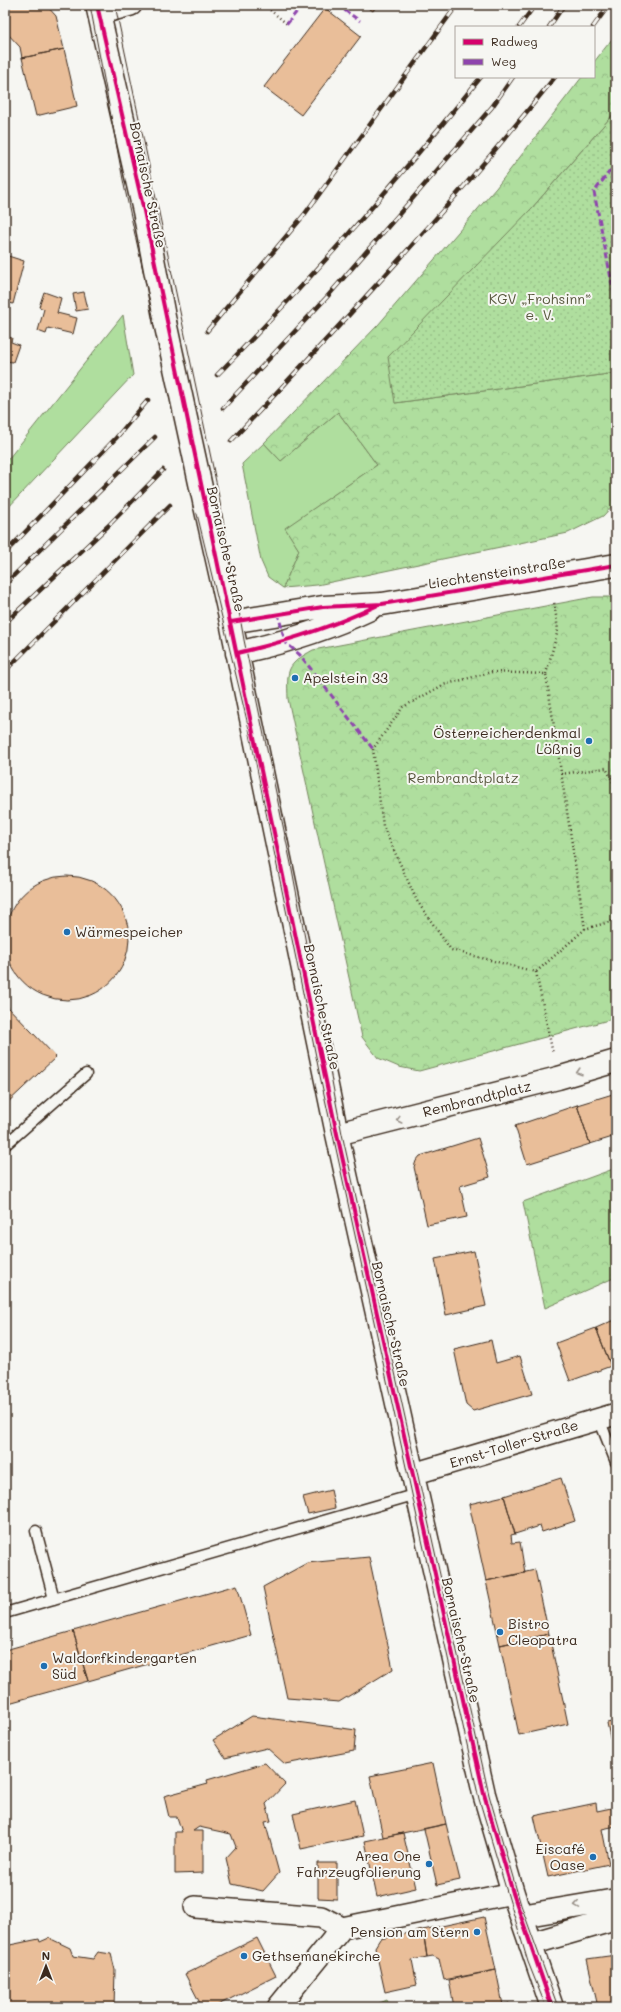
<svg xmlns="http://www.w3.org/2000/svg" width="621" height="2012" font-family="Mali,sans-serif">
  <defs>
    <pattern id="forest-crowns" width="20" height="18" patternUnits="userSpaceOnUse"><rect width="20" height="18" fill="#afde9e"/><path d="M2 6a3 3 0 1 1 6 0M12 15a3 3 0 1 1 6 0" fill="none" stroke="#97bf88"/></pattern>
    <pattern id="garden-dots" width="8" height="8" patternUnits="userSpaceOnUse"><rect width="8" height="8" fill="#afde9e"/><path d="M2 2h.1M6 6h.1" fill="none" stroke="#97bf88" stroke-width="1.8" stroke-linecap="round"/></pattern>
  </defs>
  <rect width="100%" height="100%" fill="#f6f6f2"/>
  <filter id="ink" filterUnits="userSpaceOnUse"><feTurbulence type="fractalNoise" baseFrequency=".025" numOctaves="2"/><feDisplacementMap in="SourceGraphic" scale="8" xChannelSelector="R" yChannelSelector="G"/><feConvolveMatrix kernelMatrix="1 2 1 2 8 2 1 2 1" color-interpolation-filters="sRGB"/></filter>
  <g filter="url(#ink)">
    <path fill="#afde9e" stroke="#75845e" d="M123 315 133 375 5 511V463Z
      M338 412 377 465 286 528 299 550 283 588 268 577 261 561 242 464 264 443 281 461Z
      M387 2000 390 2007H370Z"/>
    <path fill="url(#forest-crowns)" stroke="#75845e" d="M616 34V111L532 208 395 403 616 373V502L603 516 568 533 317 585 283 588 299 550 285 528 377 465 338 412 281 461 264 443 378 325 496 188 582 77H594V62Z
      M593 597H616V1018L419 1071 399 1067 378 1058 362 1037 288 699C287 669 286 665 313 650Z
      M616 1168V1277L545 1308 523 1202Z"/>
    <path fill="url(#garden-dots)" stroke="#75845e" d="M616 111V373L395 403 388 357 532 208Z"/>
    <path fill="#e9be99" stroke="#3b2a1e" d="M5 5H46L56 16 64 49 22 58 20 47 5 31Z
      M364 5H377L373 11Z
      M325 8 361 36 301 115 264 87Z
      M64 49 77 106 36 116 22 58Z
      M5 192 9 193 5 207Z
      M5 255 24 261 13 304 5 301Z
      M44 292 61 298 57 313 77 318 73 334 48 328 46 334 38 331 44 309 39 307Z
      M84 292 88 309 76 311 73 294Z
      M5 336 12 338 11 342 19 345 13 362 5 361Z
      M5 938a62 62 0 1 1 124 0a62 62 0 1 1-124 0Z
      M5 1004 56 1057 5 1105Z
      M616 1093V1136L590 1144 577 1105Z
      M577 1105 590 1144 527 1164 515 1126Z
      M478 1138 490 1177 460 1186 467 1217 427 1225 414 1167 416 1161 420 1156Z
      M474 1251 486 1306 446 1315 435 1259Z
      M616 1319V1363L611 1366 596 1328Z
      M596 1328 611 1366 570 1381 556 1343Z
      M491 1340 496 1363 520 1356 532 1394 473 1411 466 1405 454 1349Z
      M561 1478 575 1521 542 1532 540 1526 515 1534 504 1496Z
      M331 1490 335 1508 308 1514 303 1497Z
      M504 1496 515 1534 511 1535 512 1543 520 1542 525 1573 486 1581 469 1504Z
      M369 1557 393 1669 339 1702 287 1698 263 1587 307 1563Z
      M535 1570 549 1634 500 1645 486 1581Z
      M237 1585 251 1635 88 1681 73 1631Z
      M73 1631 88 1681 5 1704V1650Z
      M549 1634 568 1724 519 1735 500 1645Z
      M252 1716 356 1730 354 1751 285 1764 267 1748 225 1758 213 1740Z
      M616 1721V1766L607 1723Z
      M265 1763 285 1784 266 1804 271 1821 265 1822 279 1873 263 1891 232 1884 226 1858 236 1847 231 1834 199 1827 193 1831H203V1873L175 1874V1832H182L177 1817H169L164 1796 208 1784 207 1780Z
      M433 1763 446 1824 383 1837 370 1776Z
      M355 1800 363 1836 301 1849 293 1814Z
      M596 1803 597 1811 616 1807V1826L602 1829 609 1864 548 1877 534 1816Z
      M446 1824 460 1880 437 1885 424 1829Z
      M403 1833 416 1888 377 1897 365 1841Z
      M318 1863H337V1899L318 1898Z
      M484 1917 496 1970 444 1980 439 1959 433 1956 427 1957 423 1930Z
      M423 1930 427 1957 412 1960 417 1985 385 1992 375 1947 380 1939Z
      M49 1938 70 1948 73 1956 93 1959 98 1952 111 1954 115 1970 114 2007H5V1946L39 1939 40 1942Z
      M257 1938 276 1976 214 2007H202L185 1974Z
      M616 1955V2007H598L587 1959Z
      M496 1970 503 2005 491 2007H454L449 1980Z
      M509 2003 510 2007H491L503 2005Z"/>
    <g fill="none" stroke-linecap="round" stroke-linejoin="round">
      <defs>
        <path id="lane" d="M5 1145 86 1074
          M599 1419 616 1462
          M36 1531 54 1599
          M5 1613 417 1494"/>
        <path id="street" d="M99 14 131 5
          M413 1474 616 1414
          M195 1907 321 1917 342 1928 513 1893
          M278 2007 342 1928"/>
        <path id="secondary" d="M97 5 144 211 165 322
          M205 506 231 622 337 1134 484 1794 513 1893 552 2007
          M231 622 323 607 382 604 616 565
          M237 653C283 643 328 629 370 609
          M337 1134 558 1078 616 1061
          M521 1916 616 1900
          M530 1944 616 1919"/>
      </defs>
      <use href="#lane" stroke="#3b2a1e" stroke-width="13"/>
      <use href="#street" stroke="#3b2a1e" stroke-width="24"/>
      <use href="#secondary" stroke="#3b2a1e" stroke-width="25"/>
      <path stroke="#3b2a1e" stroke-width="2.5" stroke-dasharray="1 3" stroke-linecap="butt" d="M264 5 287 24
        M546 674 558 630 554 601
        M561 774 606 768 616 788
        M585 929 546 674 492 672 443 685 403 707 373 749 383 826 417 901 451 950 536 972 585 929 616 920
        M536 972 553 1054"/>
      <use href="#lane" stroke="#f6f6f2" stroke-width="10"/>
      <use href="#street" stroke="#f6f6f2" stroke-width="21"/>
      <use href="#secondary" stroke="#f6f6f2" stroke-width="22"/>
      <path stroke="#3b2a1e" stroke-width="1" d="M90 5 124 185 197 514 249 729 320 1076 479 1799 528 1962 546 2007
        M115 5 218 491 244 640 291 864 342 1134 489 1795 521 1905 558 2007"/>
      <defs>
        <path id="rail" d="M519 27 535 5
          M549 27 564 5
          M593 27 609 5
          M207 331 304 215 457 5
          M217 375C310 281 397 181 481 77
          M223 408 327 297 492 107 513 77
          M231 441C343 323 453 204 555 77
          M5 553 116 438 148 400
          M5 584 155 437
          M5 623 108 526 163 470
          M5 671 170 505"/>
      </defs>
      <use href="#rail" stroke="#3b2a1e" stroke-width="4.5"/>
      <use href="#rail" stroke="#f6f6f2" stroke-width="3" stroke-dasharray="9" stroke-linecap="butt"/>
      <defs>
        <path id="secondary-bridge" d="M165 322 205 506"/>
      </defs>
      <use href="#secondary-bridge" stroke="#3b2a1e" stroke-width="25" stroke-linecap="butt"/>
      <use href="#secondary-bridge" stroke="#f6f6f2" stroke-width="22"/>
      <path stroke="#8e44ad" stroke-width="3" stroke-dasharray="6 3" stroke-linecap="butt" d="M337 5 360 21
        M287 24 302 5
        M616 163 594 192 616 304
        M278 613 285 642 300 655 373 749"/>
      <defs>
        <path id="cycleway" d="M97 5 144 211 337 1134 484 1794 513 1893 552 2007
          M231 622 323 607 382 604 616 565
          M237 653C285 642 332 627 376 606"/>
      </defs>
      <use href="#cycleway" stroke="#f6f6f2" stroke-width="6"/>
      <use href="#cycleway" stroke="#d6006c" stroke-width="4"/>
    </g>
    <defs><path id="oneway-chevron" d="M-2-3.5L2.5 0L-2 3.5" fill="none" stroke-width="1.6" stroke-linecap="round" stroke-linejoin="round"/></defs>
    <g stroke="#989088">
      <use href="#oneway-chevron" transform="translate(579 1072) rotate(163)"/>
      <use href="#oneway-chevron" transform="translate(399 1120) rotate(166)"/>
      <use href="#oneway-chevron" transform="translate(577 1905) rotate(171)"/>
    </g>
  </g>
  <g fill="#1f6fb2" stroke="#f6f6f2" stroke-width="1.5">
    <circle cx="295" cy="678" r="4"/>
    <circle cx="589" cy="741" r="4"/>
    <circle cx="67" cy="932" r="4"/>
    <circle cx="500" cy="1632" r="4"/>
    <circle cx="44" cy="1666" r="4"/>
    <circle cx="593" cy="1857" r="4"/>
    <circle cx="429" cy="1864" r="4"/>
    <circle cx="477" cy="1932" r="4"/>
    <circle cx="244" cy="1956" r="4"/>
  </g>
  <g text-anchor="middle" stroke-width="4" stroke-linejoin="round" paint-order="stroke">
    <g font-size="14" fill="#3b2a1e" stroke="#f6f6f2">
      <text transform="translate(148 185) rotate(78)" y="5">Bornaische Straße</text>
      <text transform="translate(226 549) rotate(77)" y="5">Bornaische Straße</text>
      <text transform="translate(497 573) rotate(-9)" y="5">Liechtensteinstraße</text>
      <text transform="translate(322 1007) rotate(78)" y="5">Bornaische Straße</text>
      <text transform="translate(477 1099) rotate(-14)" y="5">Rembrandtplatz</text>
      <text transform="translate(391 1324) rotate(77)" y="5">Bornaische Straße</text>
      <text transform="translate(514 1444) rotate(-17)" y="5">Ernst-Toller-Straße</text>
      <text transform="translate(461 1640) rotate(77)" y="5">Bornaische Straße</text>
    </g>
    <g font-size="14" fill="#58573e" stroke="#f6f6f2">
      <text x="540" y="304">KGV „Frohsinn“<tspan x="540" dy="16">e. V.</tspan></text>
      <text x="463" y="783">Rembrandtplatz</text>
    </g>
    <g font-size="14" fill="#3b2a1e" stroke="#f6f6f2" text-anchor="start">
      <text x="303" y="683">Apelstein 33</text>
      <text x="581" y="738" text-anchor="end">Österreicherdenkmal<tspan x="581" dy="16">Lößnig</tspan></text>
      <text x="75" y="937">Wärmespeicher</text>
      <text x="508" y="1629">Bistro<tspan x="508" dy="16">Cleopatra</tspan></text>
      <text x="52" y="1663">Waldorfkindergarten<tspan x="52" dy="16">Süd</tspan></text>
      <text x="585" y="1854" text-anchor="end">Eiscafé<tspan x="585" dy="16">Oase</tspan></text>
      <text x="421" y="1861" text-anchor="end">Area One<tspan x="421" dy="16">Fahrzeugfolierung</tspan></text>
      <text x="469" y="1937" text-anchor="end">Pension am Stern</text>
      <text x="252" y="1961">Gethsemanekirche</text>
    </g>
  </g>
  <rect width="621" height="2012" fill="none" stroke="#f6f6f2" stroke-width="20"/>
  <rect x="10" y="10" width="601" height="1992" fill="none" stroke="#3b2a1e" stroke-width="1.5" filter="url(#ink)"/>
  <rect x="455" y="26" width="140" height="52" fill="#f6f6f2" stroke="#aba49d"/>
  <rect x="463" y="39" width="20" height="6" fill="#d6006c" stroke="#aba49d"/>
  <text x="491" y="46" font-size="12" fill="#3b2a1e">Radweg</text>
  <rect x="463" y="59" width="20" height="6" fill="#8e44ad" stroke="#aba49d"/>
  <text x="491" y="66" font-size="12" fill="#3b2a1e">Weg</text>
  <g transform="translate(46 1966)" stroke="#f6f6f2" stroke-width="3" paint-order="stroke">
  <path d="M0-3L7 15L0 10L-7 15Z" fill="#3b2a1e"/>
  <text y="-6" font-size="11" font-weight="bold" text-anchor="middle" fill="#3b2a1e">N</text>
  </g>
</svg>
